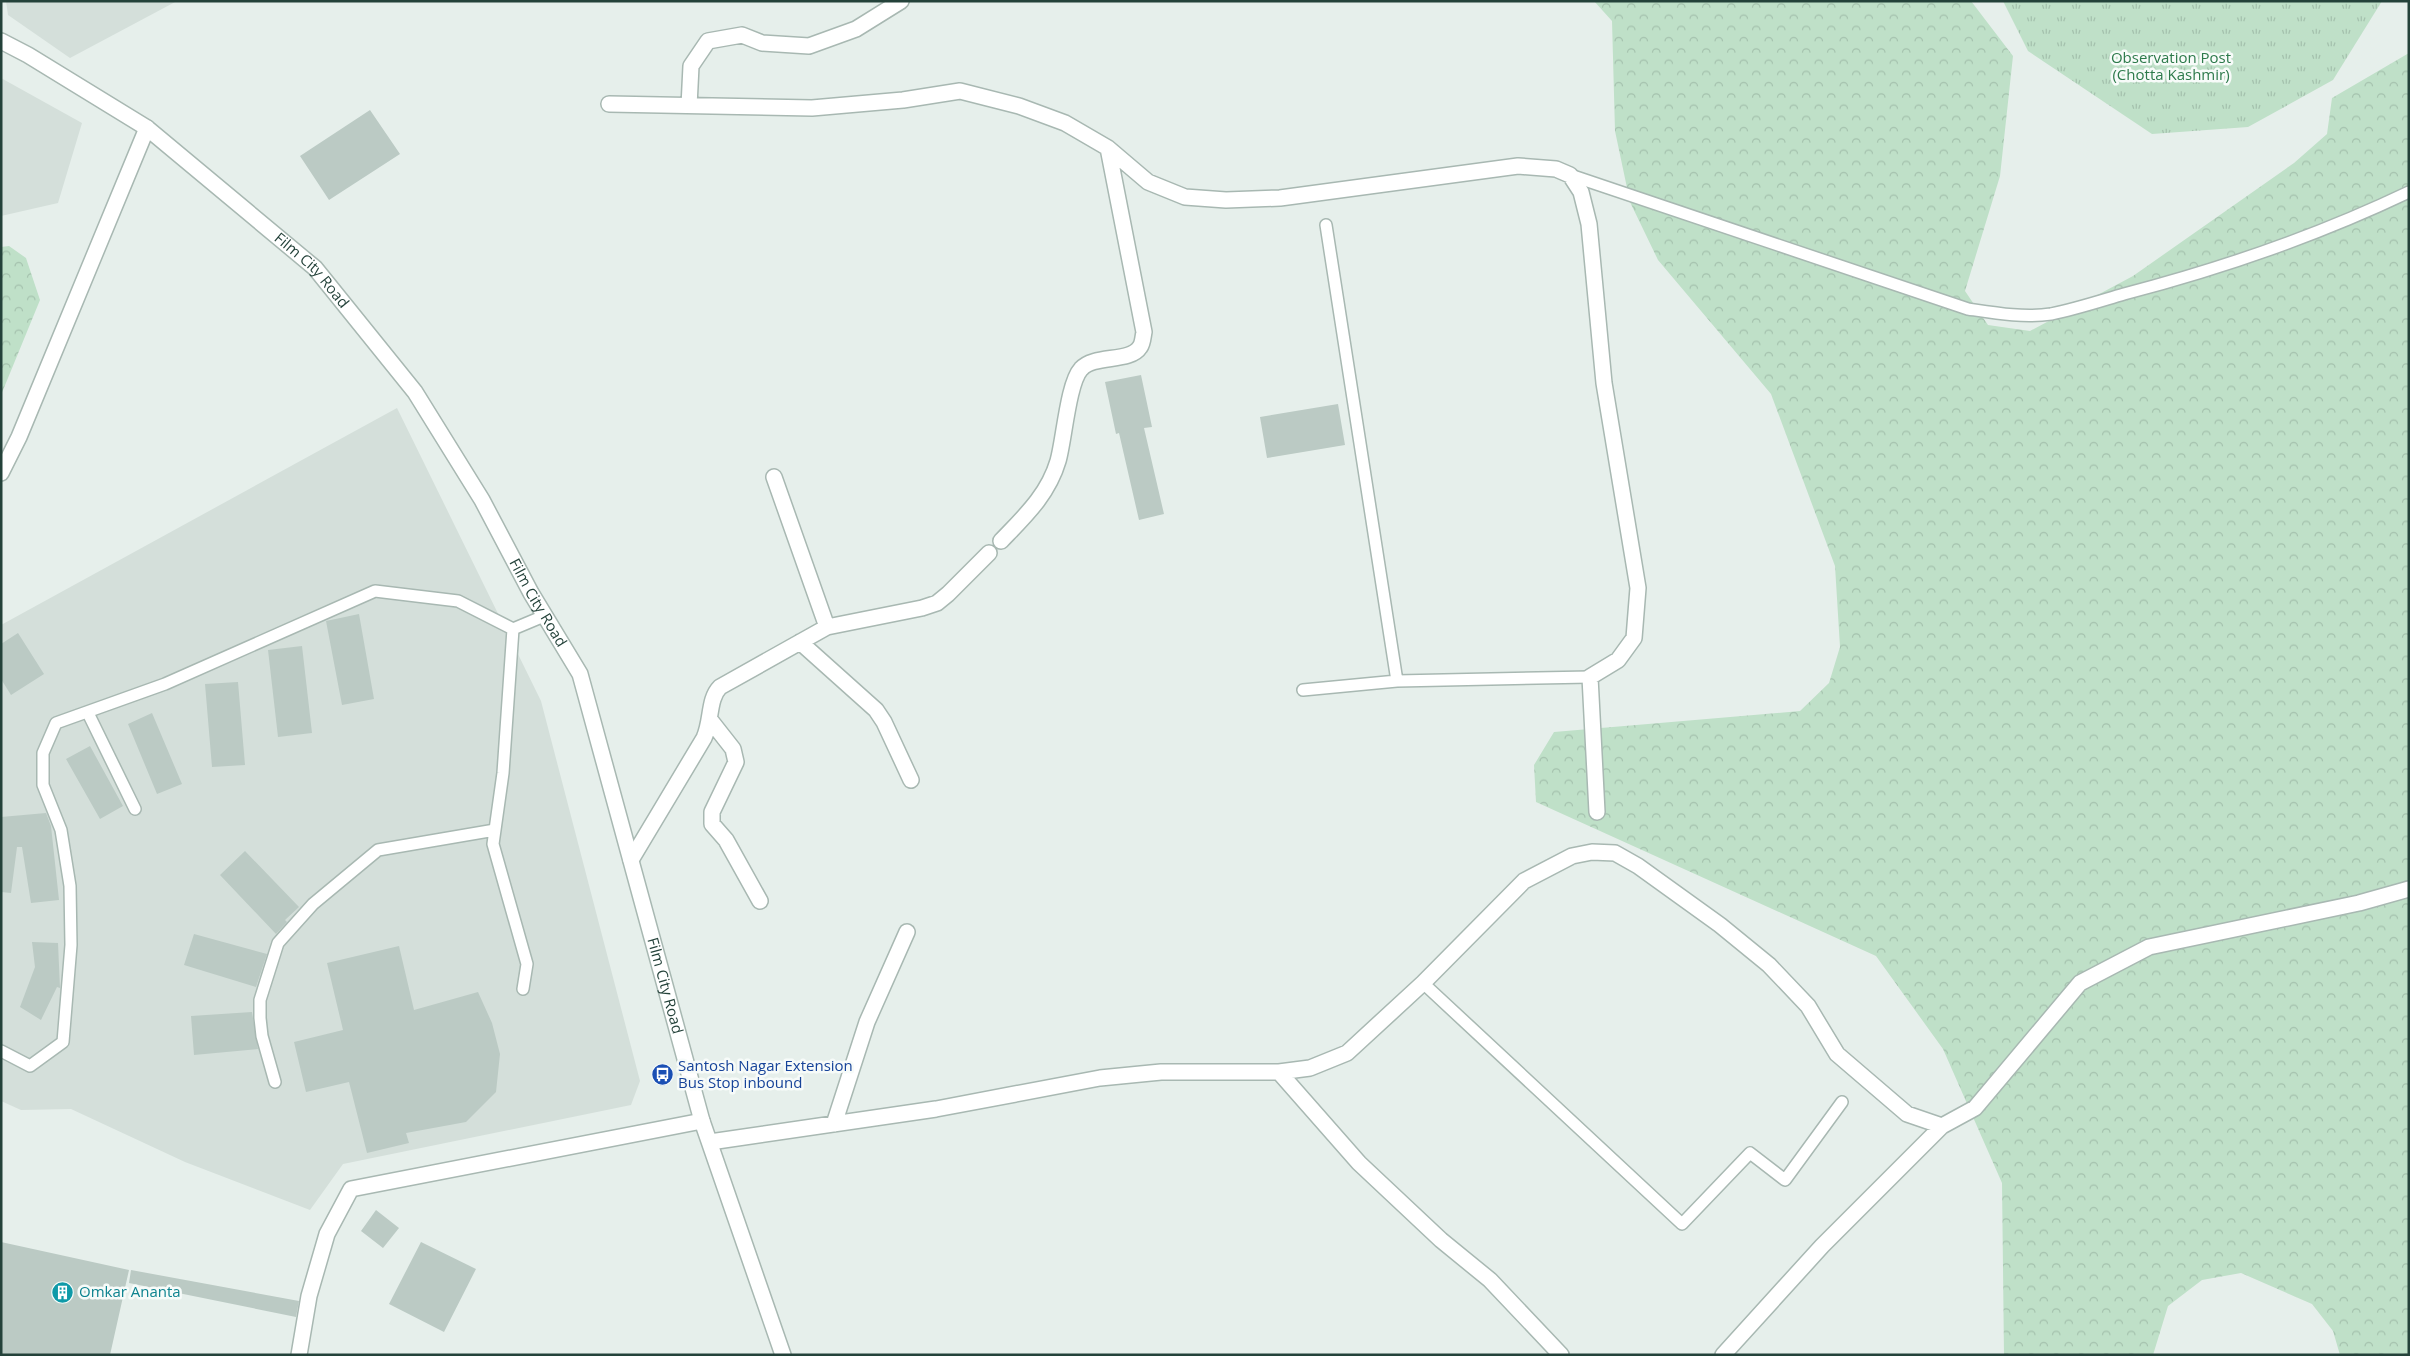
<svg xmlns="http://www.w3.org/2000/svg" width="2410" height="1356" font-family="'Open Sans',sans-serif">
  <defs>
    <pattern id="grass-tufts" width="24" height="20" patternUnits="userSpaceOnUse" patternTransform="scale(1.25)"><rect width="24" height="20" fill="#bfe0c8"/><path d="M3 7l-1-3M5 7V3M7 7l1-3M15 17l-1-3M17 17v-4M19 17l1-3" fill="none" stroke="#a4c1ad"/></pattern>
    <pattern id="forest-crowns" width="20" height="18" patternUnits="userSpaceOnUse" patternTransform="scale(1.25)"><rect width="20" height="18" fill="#bfe0c8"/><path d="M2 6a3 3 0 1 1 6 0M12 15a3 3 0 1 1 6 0" fill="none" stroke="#a4c1ad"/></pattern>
  </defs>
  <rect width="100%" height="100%" fill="#e6efeb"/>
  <path fill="#d4dfda" d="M6 1H177L70 58 8 15Z
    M1 78 82 123 58 203 1 216Z
    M397 408 541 701 640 1081 631 1105 343 1164 310 1210 185 1162 71 1109 21 1110 1 1101V625Z"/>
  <path fill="url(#grass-tufts)" d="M2003 1H2382L2333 80 2248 127 2152 134 2028 51Z"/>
  <path fill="url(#forest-crowns)" d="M1594 1H1971L2013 56 2000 176 1965 291 1988 325 2030 331 2133 276 2294 163 2327 134 2332 98 2409 53V1355H2340L2333 1331 2312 1304 2241 1273 2202 1280 2168 1306 2153 1355H2004L2002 1183 1943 1049 1876 956 1536 802 1534 765 1554 732 1800 711 1829 683 1840 647 1835 566 1771 394 1658 260 1630 202 1615 131 1612 21Z
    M9 246 26 258 40 300 1 395V247Z"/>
  <path fill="#bbcac4" d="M370 110 400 154 329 200 300 156Z
    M1141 375 1152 427 1144 428 1164 514 1139 520 1119 433 1116 434 1105 382Z
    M1338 404 1345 445 1267 458 1260 417Z
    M359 614 374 699 342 705 326 621Z
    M18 633 44 674 11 695 1 679V644Z
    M302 646 312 733 278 737 268 650Z
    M238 682 245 765 212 767 205 684Z
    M152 713 182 784 157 794 128 724Z
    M90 746 123 806 100 819 66 759Z
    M46 813 51 826 59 900 31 903 22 847H17L11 893 1 892V817Z
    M245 851 299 907 285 920 287 922 276 934 220 875Z
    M194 934 267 954 256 987 184 965Z
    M32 942 58 943 60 988 57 987 41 1020 20 1007 35 967Z
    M399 946 414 1010 478 992 492 1023 500 1054 496 1092 466 1122 406 1133 409 1143 367 1153 349 1082 306 1092 294 1042 343 1030 327 963Z
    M252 1012 258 1049 194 1055 191 1016Z
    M376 1210 399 1228 383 1248 361 1231Z
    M1 1242 129 1270 110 1355H1Z
    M421 1242 476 1269 444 1332 389 1304Z
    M131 1270 299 1301 296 1317 129 1283Z"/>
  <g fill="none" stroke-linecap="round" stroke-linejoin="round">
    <defs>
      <path id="service" d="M1570 175 1968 309C1995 313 2024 318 2051 314 2076 309 2100 301 2124 294 2220 269 2319 235 2409 192
        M1326 225 1397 681
        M513 629 503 773 493 844 527 964 523 989
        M1303 690 1397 681 1590 677
        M88 713 135 809
        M1423 983 1682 1224 1750 1153 1785 1180 1842 1102
        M1 1051 30 1066 63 1042 71 945 70 886 61 830 43 785V753L56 723 165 684 375 591 458 601 513 629 544 616
        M275 1082 262 1036 260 1018V1000L278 943 313 904 378 850 495 830"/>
      <path id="minor" d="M609 104 812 108 903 100 960 91 1019 106 1065 123 1108 148 1148 182 1185 197 1226 200 1280 198 1518 166 1556 169 1570 175 1581 192 1589 224 1604 383 1638 588 1634 638 1618 660 1590 677 1597 812
        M689 106 691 66 708 41 742 35 762 43 809 46 856 29 901 1
        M774 477 827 627
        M1001 541C1024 517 1048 495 1058 461 1064 441 1068 383 1081 369 1094 354 1130 363 1140 347 1143 343 1143 336 1144 332L1108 148
        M800 642 876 710 884 722 911 780
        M711 721 733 749 736 762 712 812V824L726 840 760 901
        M631 860 704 738C712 721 708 699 720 687L827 627 922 608 937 603 948 594 989 553
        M1279 1072 1359 1163 1441 1240 1490 1280 1561 1355
        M834 1124 867 1022 907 932
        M710 1142 936 1109 1100 1078 1161 1072H1279L1310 1068 1347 1053 1423 983 1524 881 1572 856 1592 852 1615 853 1638 866 1720 925 1769 965 1808 1006 1837 1054 1907 1114 1942 1126
        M1723 1355 1822 1246 1942 1126 1975 1108 2080 983 2149 947 2359 903 2409 889"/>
      <g id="tertiary">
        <path id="s1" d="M1 41 28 55 147 128 315 268 415 392 482 500 531 593 580 674 702 1121 783 1355"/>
        <path d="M1 473 19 437 147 128"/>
        <path d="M299 1355 309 1296 327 1234 351 1189 702 1121"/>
      </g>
    </defs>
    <use href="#service" stroke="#a8b8b2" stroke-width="14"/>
    <use href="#minor" stroke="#a8b8b2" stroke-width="18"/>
    <use href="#tertiary" stroke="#a8b8b2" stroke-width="18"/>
    <use href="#service" stroke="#fff" stroke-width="11"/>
    <use href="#minor" stroke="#fff" stroke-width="15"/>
    <use href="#tertiary" stroke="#fff" stroke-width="15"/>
  </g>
  <defs>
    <symbol id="bus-disc" viewBox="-11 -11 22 22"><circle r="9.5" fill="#1a4fb4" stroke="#f7fbf9"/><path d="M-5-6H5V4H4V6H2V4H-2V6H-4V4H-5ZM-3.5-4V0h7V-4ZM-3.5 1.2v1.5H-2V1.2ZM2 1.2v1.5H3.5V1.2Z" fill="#fff"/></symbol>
    <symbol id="building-disc" viewBox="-11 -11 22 22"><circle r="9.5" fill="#0f9aa8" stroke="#f7fbf9"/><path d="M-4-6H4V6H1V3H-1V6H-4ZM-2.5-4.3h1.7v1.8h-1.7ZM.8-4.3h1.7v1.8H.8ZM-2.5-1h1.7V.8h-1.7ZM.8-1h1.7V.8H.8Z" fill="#fff"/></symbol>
  </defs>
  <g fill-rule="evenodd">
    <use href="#bus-disc" x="650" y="1062" width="25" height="25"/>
    <use href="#building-disc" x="50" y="1280" width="25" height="25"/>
  </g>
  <g text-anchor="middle" stroke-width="5" stroke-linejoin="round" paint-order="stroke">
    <g font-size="15" fill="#2d7a4b" stroke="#f7fbf9">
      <text x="2171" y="63">Observation Post<tspan x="2171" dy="17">(Chotta Kashmir)</tspan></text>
    </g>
    <g font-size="15" fill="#24423a" stroke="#f7fbf9">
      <text dy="5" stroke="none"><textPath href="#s1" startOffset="388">Film City Road</textPath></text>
      <text dy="5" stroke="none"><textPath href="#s1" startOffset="792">Film City Road</textPath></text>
      <text dy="5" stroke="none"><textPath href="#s1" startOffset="1198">Film City Road</textPath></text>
    </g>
    <g font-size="15" fill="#164399" stroke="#f7fbf9" text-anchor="start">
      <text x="678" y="1071">Santosh Nagar Extension<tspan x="678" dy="17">Bus Stop inbound</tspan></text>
    </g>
    <g font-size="15" fill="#0d838f" stroke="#f7fbf9" text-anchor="start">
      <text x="79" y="1297">Omkar Ananta</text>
    </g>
  </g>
  <rect width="2410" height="1356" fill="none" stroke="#24423a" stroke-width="5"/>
</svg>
